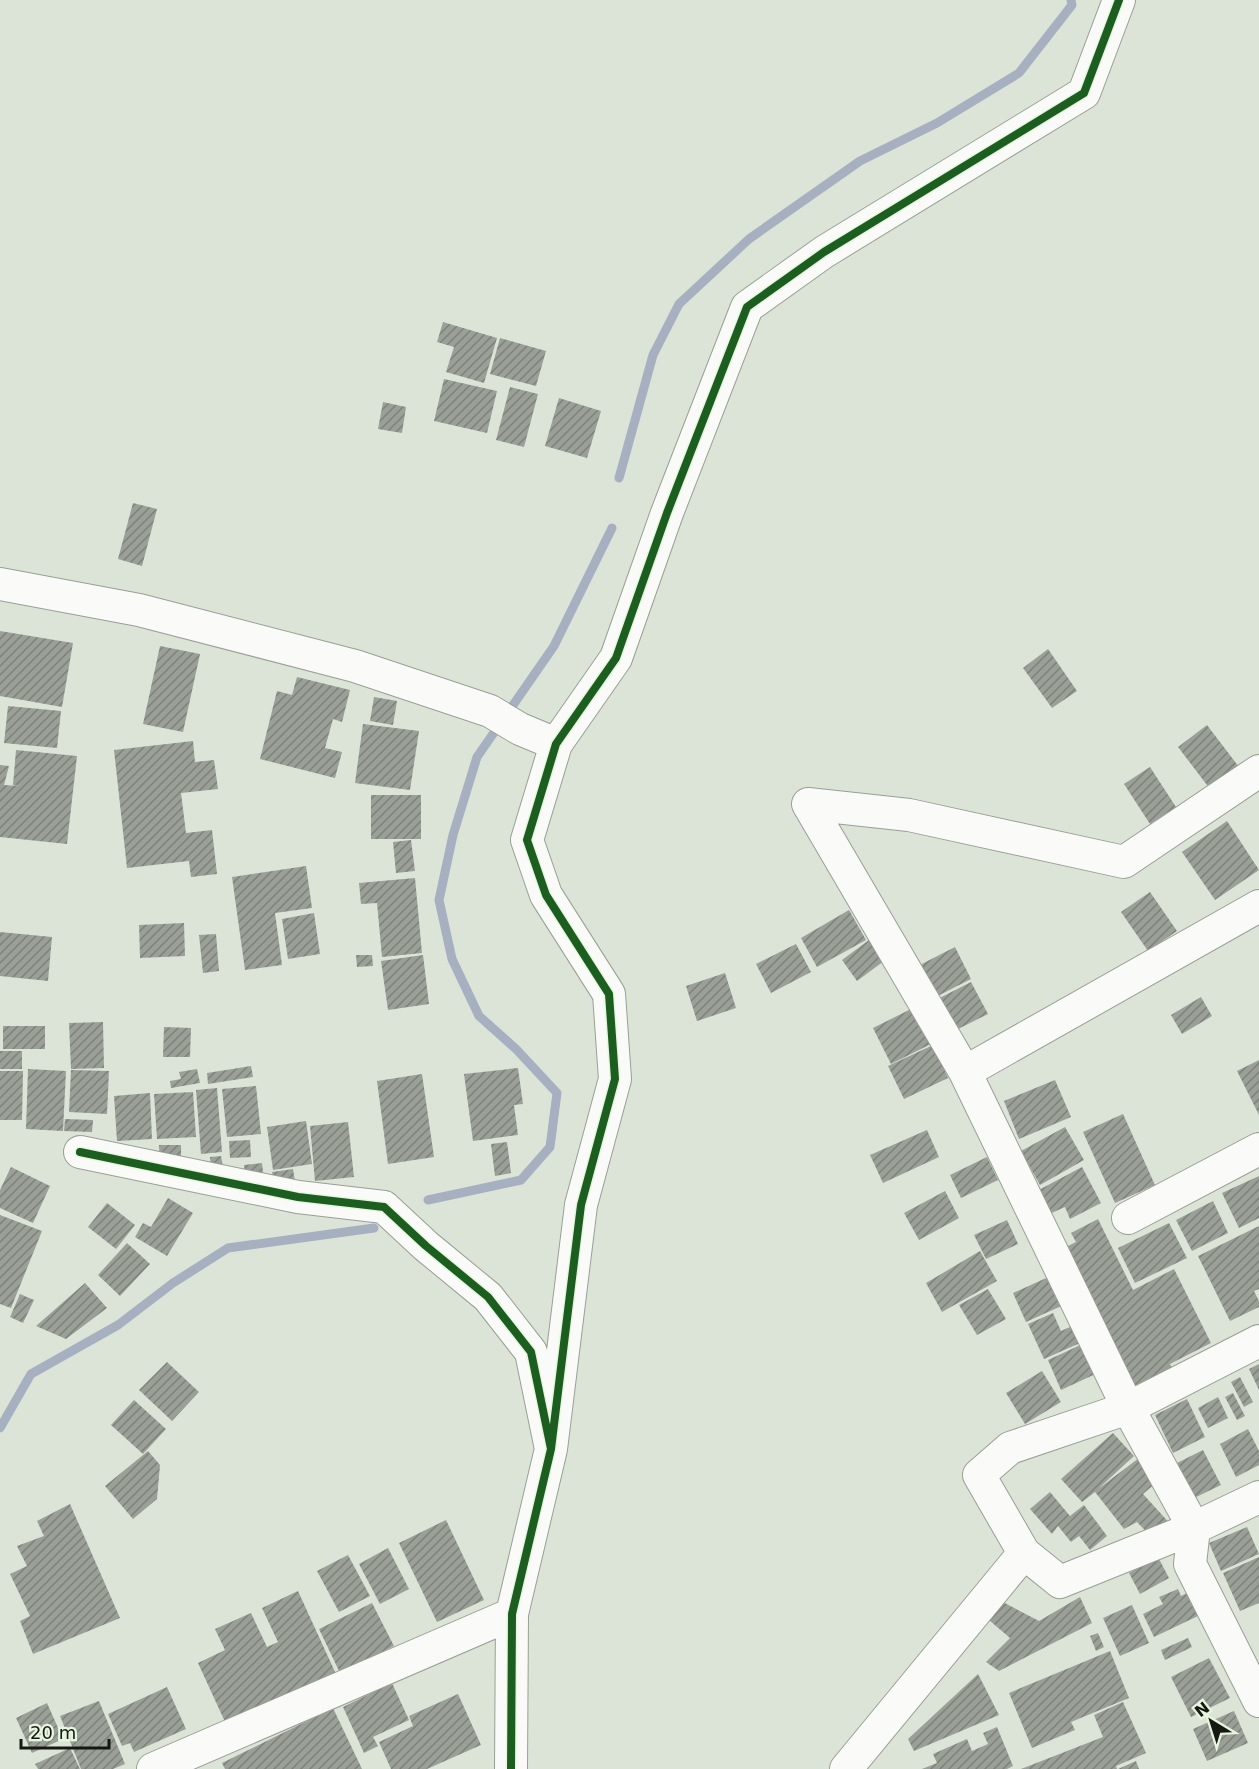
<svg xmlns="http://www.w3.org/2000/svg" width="1259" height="1769" font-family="'DejaVu Sans',sans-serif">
  <defs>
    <pattern id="building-hatch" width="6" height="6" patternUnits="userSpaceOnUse" patternTransform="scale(1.5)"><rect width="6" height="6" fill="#9aa097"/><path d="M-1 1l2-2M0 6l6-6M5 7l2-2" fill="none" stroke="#7c827a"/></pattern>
  </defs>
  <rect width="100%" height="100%" fill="#dce4d8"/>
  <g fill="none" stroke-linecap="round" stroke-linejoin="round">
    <path stroke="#a6b0c1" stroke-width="9" d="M619 478 653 355 679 304 749 239 860 161 937 123 1019 73 1072 5 1071 0
      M428 1200 521 1180 550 1147 557 1093 516 1049 479 1016 452 959 439 900 453 835 477 757 554 646 612 528
      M0 1428 31 1374 118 1325 173 1283 228 1248 374 1228"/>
  </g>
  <path fill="url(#building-hatch)" d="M443 322 497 338 484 383 446 372 454 347 437 342Z
    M500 338 546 351 536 386 490 374Z
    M444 379 497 391 487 433 434 421Z
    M510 387 538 394 524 447 496 440Z
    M559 398 601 411 587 458 545 446Z
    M383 402 406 407 402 433 378 429Z
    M133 503 157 509 142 566 118 559Z
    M0 631 73 643 62 707 0 696Z
    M160 646 200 654 183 732 143 724Z
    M1048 649 1077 691 1052 708 1023 668Z
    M297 677 350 690 342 722 333 719 325 748 342 752 335 778 260 759 277 691 292 695Z
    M374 697 397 701 393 725 370 721Z
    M8 706 61 711 57 748 4 743Z
    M363 724 419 731 410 790 355 783Z
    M1207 725 1239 767 1210 789 1178 747Z
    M193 741 195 762 214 760 218 789 181 793 186 833 212 830 217 874 191 877 189 861 127 868 114 750Z
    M16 750 77 756 67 844 0 837V765L9 766 4 785 20 786 13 785Z
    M1150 767 1176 807 1150 824 1124 784Z
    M371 795H421V839H371Z
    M1227 821 1259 870 1215 900 1182 852Z
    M411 840 415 871 396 873 393 842Z
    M306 866 312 908 275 913 282 965 245 970 232 877Z
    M415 878 422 953 382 957 377 903 361 904 359 883Z
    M1150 892 1177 931 1148 951 1121 912Z
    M849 910 866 940 817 967 801 938Z
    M314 913 320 954 288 959 282 919Z
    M184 923 185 956 140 958 139 925Z
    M0 932 52 937 48 981 0 976Z
    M216 934 219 971 203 973 199 935Z
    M869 940 884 961 857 981 842 960Z
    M796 944 811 972 771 993 756 964Z
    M955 947 971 979 924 1003 908 971Z
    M356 955H372L373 966 357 967Z
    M423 955 429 1004 388 1010 381 961Z
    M725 973 736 1008 697 1021 686 986Z
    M971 982 988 1014 940 1038 924 1006Z
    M1201 997 1212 1016 1182 1034 1171 1015Z
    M915 1007 933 1043 891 1064 873 1028Z
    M103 1022 104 1068 71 1069 69 1023Z
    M3 1026H45V1049H3Z
    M164 1027 191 1028 190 1057H163Z
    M933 1045 948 1078 904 1099 888 1066Z
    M0 1051H22V1069H0Z
    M1259 1060V1115L1237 1071Z
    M251 1066 253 1077 208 1084 207 1073Z
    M518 1068 523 1104 514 1105 518 1135 473 1141 464 1074Z
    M28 1069 66 1071 63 1131 26 1129Z
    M197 1069 200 1083 171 1088 170 1081 181 1079 179 1072Z
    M71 1070 109 1071 107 1114 69 1112Z
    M0 1071H23L22 1120H0Z
    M422 1074 434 1157 388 1164 377 1081Z
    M1055 1080 1071 1117 1019 1139 1004 1101Z
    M256 1086 261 1134 227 1137 222 1089Z
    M217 1088 222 1152 201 1154 196 1090Z
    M193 1092 196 1137 157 1139 154 1094Z
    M150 1093 152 1139 117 1141 114 1096Z
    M1123 1114 1155 1185 1115 1203 1083 1132Z
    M65 1119 93 1120 92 1132 64 1131Z
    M306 1121 312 1164 273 1170 267 1127Z
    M348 1122 354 1177 315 1181 310 1126Z
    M1065 1127 1084 1160 1040 1185 1021 1151Z
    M927 1130 939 1157 883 1183 870 1155Z
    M250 1140 251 1157 230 1158 229 1141Z
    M507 1142 511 1173 495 1176 491 1144Z
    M159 1145H181V1165H160Z
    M221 1156 223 1167 211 1168 210 1157Z
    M987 1157 998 1180 961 1198 950 1175Z
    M262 1163 264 1181 246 1183 244 1165Z
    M11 1167 50 1186 33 1223 0 1208V1190Z
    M1082 1167 1101 1203 1070 1219 1065 1207 1047 1215 1035 1192Z
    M293 1169 295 1182 274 1185 272 1172Z
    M1259 1176V1218L1239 1228 1222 1193Z
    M945 1191 959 1218 919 1240 904 1213Z
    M168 1198 193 1213 167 1256 135 1237 143 1223 151 1227Z
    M1213 1201 1228 1233 1192 1251 1176 1220Z
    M107 1203 135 1225 116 1249 88 1227Z
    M0 1215 42 1231 11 1308 0 1304Z
    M1098 1219 1133 1290 1174 1269 1211 1343 1170 1364 1175 1375 1131 1398 1058 1251 1076 1242 1071 1233Z
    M1007 1220 1018 1244 986 1259 974 1235Z
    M1169 1223 1187 1258 1135 1283 1118 1248Z
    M1259 1226V1289L1254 1291 1259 1301V1307L1230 1321 1198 1256Z
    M127 1243 150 1264 120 1296 98 1275Z
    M980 1251 997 1281 942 1312 926 1283Z
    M1055 1274 1068 1303 1026 1322 1013 1293Z
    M85 1283 107 1308 66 1339 36 1326Z
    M988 1289 1006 1319 977 1335 959 1305Z
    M20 1294 34 1300 23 1323 10 1317Z
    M1053 1313 1061 1331 1081 1322 1089 1339 1044 1359 1028 1324Z
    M1089 1341 1102 1371 1061 1390 1048 1360Z
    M167 1362 199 1392 172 1421 139 1390Z
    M1259 1364V1390L1249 1369Z
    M1042 1371 1061 1402 1025 1424 1006 1393Z
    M1240 1377 1253 1402 1244 1407 1231 1382Z
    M1233 1393 1245 1416 1237 1420 1225 1397Z
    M1218 1397 1228 1418 1208 1428 1198 1408Z
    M1187 1399 1205 1437 1173 1453 1155 1415Z
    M134 1400 166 1429 143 1454 111 1425Z
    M1248 1429 1259 1451V1465L1236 1477 1220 1444Z
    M1113 1433 1134 1456 1098 1489 1139 1458 1157 1482 1143 1494 1184 1539 1168 1554 1137 1522 1124 1529 1095 1492 1082 1502 1061 1479Z
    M1203 1450 1221 1485 1190 1500 1173 1465Z
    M148 1451 160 1465 157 1499 133 1519 105 1486Z
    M1050 1492 1070 1516 1084 1505 1107 1536 1090 1550 1079 1536 1071 1542 1058 1526 1052 1534 1030 1509Z
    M70 1504 120 1618 33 1654 20 1621 30 1616 10 1574 27 1566 17 1546 44 1536 37 1521Z
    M446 1520 484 1600 437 1622 399 1543Z
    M1247 1527 1259 1554 1221 1571 1209 1543Z
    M388 1548 409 1589 380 1604 359 1564Z
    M348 1555 370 1596 339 1612 317 1571Z
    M1158 1557 1169 1578 1140 1594 1129 1573Z
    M1259 1557V1603L1240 1611 1223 1573Z
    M1178 1589 1181 1596 1189 1592 1200 1615 1154 1637 1143 1614 1163 1604 1159 1597Z
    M298 1591 336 1674 226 1724 198 1663 225 1650 215 1629 251 1613 267 1647 278 1642 262 1608Z
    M1080 1597 1092 1623 999 1671 986 1662 1010 1638 982 1614 999 1600 1039 1621Z
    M372 1603 394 1646 340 1673 319 1629Z
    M1132 1605 1149 1643 1120 1656 1103 1618Z
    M1098 1633 1104 1647 1096 1651 1090 1636Z
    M1188 1638 1192 1647 1165 1660 1161 1650Z
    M1110 1651 1129 1698 1071 1722 1075 1730 1032 1748 1009 1693Z
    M1209 1658 1230 1698 1191 1717 1171 1677Z
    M978 1674 999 1715 914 1751 908 1739Z
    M392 1683 409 1720 373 1737 378 1746 364 1753 343 1707Z
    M167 1687 186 1729 134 1752 130 1743 122 1746 108 1714Z
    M458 1694 481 1745 427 1769H391L379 1742 413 1726 409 1716Z
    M99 1701 125 1764 113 1769H81L60 1716Z
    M1123 1702 1146 1753 1116 1766 1117 1769H1021L1103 1737 1094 1715Z
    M47 1703 63 1739 32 1753 16 1718Z
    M333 1708 362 1769H225L222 1763Z
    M1234 1711 1248 1743 1207 1761 1193 1729Z
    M997 1727 1013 1766 1007 1769H922L937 1763 933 1754 967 1739 972 1751 988 1744 983 1733Z
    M70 1748 80 1769H38L35 1764Z
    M1136 1761 1139 1769H1118Z"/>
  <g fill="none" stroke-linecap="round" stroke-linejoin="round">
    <defs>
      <path id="street" d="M0 584 139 610 355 666 490 711 520 729 556 744
        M1259 906 965 1072 1128 1408 1259 1341
        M965 1072 808 804 909 815 1124 862 1259 771
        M80 1152 298 1197 384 1207 426 1246 488 1297 531 1352 551 1449 512 1614 511 1769
        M1128 1218 1259 1149
        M551 1449 581 1205 615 1079 609 994 546 895 527 840 556 744 616 658 667 513 747 307 824 252 1084 93 1119 0
        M1024 1553 1060 1582 1194 1528 1259 1497
        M153 1769 512 1614
        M846 1769 1024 1553 979 1475 1010 1448 1128 1408 1194 1528 1190 1564 1259 1701"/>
    </defs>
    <use href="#street" stroke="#999f95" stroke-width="34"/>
    <use href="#street" stroke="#fafbf9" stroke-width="32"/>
    <defs>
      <path id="cycleway" d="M80 1152 298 1197 384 1207 426 1246 488 1297 531 1352 551 1449 512 1614 511 1769
        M551 1449 581 1205 615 1079 609 994 546 895 527 840 556 744 616 658 667 513 747 307 824 252 1084 93 1119 0"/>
    </defs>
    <use href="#cycleway" stroke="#e8f6e0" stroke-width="11"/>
    <use href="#cycleway" stroke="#1b5e20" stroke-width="8"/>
  </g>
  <g transform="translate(1211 1721) rotate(322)" stroke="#e8f6e0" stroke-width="4.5" paint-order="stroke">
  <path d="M0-4.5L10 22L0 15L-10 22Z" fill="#151912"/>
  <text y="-9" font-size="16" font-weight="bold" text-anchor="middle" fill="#151912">N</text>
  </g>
  <path d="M21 1739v9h88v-9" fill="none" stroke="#151912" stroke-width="3"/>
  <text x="30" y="1739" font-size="18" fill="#151912" stroke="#e8f6e0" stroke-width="4.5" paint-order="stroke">20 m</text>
</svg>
